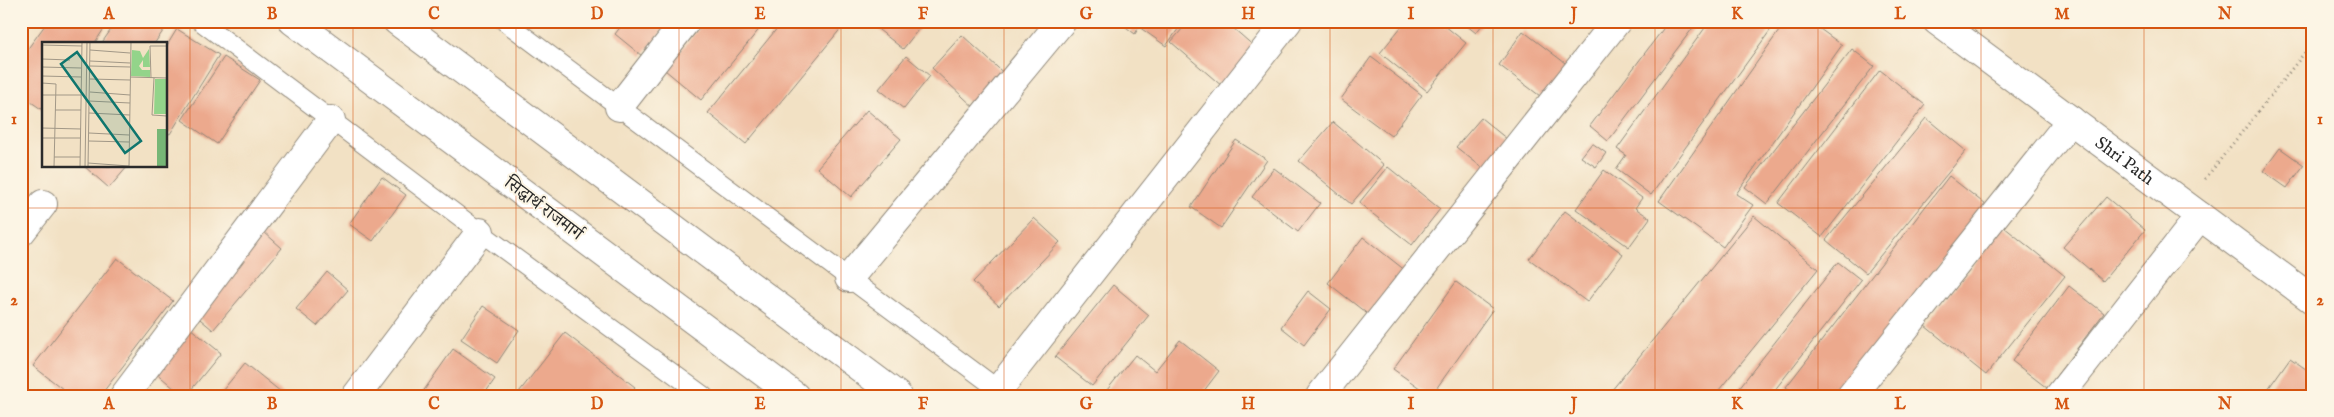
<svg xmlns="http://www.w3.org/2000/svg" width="2334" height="417" font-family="'IM FELL English','Noto Serif Devanagari',serif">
  <rect width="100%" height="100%" fill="#fcf5e5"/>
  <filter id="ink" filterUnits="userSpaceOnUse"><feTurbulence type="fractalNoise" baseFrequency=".02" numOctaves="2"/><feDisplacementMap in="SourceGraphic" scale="10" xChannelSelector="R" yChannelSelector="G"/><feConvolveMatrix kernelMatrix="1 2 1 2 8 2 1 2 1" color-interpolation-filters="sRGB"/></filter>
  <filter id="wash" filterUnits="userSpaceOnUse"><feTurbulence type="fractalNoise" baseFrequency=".0096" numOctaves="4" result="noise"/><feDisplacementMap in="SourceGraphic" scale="20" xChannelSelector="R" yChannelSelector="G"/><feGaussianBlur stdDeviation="1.12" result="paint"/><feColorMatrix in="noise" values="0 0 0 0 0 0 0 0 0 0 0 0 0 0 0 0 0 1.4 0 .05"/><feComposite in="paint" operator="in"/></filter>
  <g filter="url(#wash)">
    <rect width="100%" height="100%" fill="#f2e1c4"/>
    <g id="blocks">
      <path fill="#eca98d" d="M48 21H109L94 44H44V111L21 95V58Z
        M117 21H165L168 24 154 44H101Z
        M625 21H670L642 56 615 34Z
        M705 21H766L701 100 665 70Z
        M783 21H847L746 144 708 113Z
        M878 21H925L903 49 874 26Z
        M1118 21H1176L1181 25 1166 46 1139 27 1135 34Z
        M1189 21H1225L1256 48 1223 87 1171 42Z
        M1406 21H1439L1466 43 1427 91 1380 53Z
        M1461 21H1485L1476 33Z
        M1669 21H1698L1608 141 1590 126Z
        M1710 21H1777L1651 195 1616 169 1626 155 1617 149Z
        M1786 21H1809L1842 45 1736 194 1753 205 1723 247 1659 201Z
        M177 29 219 55 170 134 166 132V47Z
        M1523 31 1569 66 1544 99 1499 65Z
        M962 35 1009 78 978 111 932 68Z
        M1852 49 1874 66 1767 204 1745 187Z
        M906 56 930 76 904 109 879 89Z
        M224 57 260 80 217 144 182 120Z
        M1371 57 1422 95 1391 136 1341 99Z
        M1880 70 1925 105 1822 237 1778 203Z
        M21 107 29 112 21 124Z
        M867 110 901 139 851 197 817 168Z
        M1481 118 1513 144 1489 173 1456 147Z
        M1926 118 1966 151 1866 273 1826 240Z
        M1333 122 1384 165 1351 204 1299 161Z
        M1236 140 1267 160 1221 228 1191 207Z
        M1592 143 1606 153 1596 167 1581 157Z
        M2280 148 2304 165 2287 188 2263 171Z
        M84 166H128L109 188Z
        M1388 167 1440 209 1412 245 1359 203Z
        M1274 168 1320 203 1298 232 1252 197Z
        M1604 170 1642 198 1635 208 1650 218 1629 247 1576 209Z
        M1949 176 1986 205 1837 396H1797L1786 387Z
        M382 177 406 195 373 241 349 224Z
        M2106 197 2145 230 2103 281 2063 247Z
        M1565 211 1623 254 1587 302 1529 259Z
        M1754 216 1818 269 1714 396H1607Z
        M1034 218 1060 242 999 306 973 282Z
        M2004 227 2065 276 1986 375 1925 326Z
        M264 232 282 248 213 330 194 314Z
        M1363 237 1406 271 1370 316 1328 283Z
        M117 258 173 301 100 396H72L33 366Z
        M1838 262 1861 280 1770 396H1739L1735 393Z
        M327 272 348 290 317 326 296 309Z
        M1456 282 1493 309 1431 396 1393 369Z
        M1113 285 1149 315 1092 386 1055 357Z
        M2069 286 2104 313 2047 388 2012 361Z
        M1308 291 1331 309 1304 345 1281 327Z
        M483 306 519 330 497 363 461 339Z
        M190 328 221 353 186 396H183L154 371Z
        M565 333 635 387 628 396H516Z
        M1180 340 1219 371 1200 396 1103 395 1135 355 1155 371Z
        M453 349 495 379 483 396H420Z
        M2290 358 2313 374V396H2263Z
        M245 363 286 396H218Z"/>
    </g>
  </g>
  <g filter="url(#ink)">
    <use href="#blocks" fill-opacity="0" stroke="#8e8678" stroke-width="1"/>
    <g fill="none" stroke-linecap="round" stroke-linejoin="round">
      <defs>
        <path id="lane" d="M200 21 480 232 704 396
          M504 21 1007 396"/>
        <g id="street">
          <path id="s1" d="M1937 21 2313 300"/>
          <path d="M619 107 686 21"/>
          <path d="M21 232 43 204"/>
          <path d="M849 278 1062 21"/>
          <path d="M999 389 1288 21"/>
          <path d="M124 396 331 120"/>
          <path d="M356 396 480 232"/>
          <path d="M1320 396 1617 21"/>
          <path d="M1851 396 2071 120"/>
          <path d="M2059 396 2200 216"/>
        </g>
        <path id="highway" d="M293 21 795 396
          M397 21 898 396"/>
      </defs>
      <use href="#lane" stroke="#8e8678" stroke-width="20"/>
      <use href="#street" stroke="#8e8678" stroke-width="30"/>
      <use href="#highway" stroke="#8e8678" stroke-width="30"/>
      <path stroke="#8e8678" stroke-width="3" stroke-dasharray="1 4" stroke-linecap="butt" d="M2205 179 2313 42"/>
      <use href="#lane" stroke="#fff" stroke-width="18"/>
      <use href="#street" stroke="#fff" stroke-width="28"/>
      <use href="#highway" stroke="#fff" stroke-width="28"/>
    </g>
  </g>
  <path fill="none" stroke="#d5540f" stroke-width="1" stroke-opacity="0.55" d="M190 21V396M353 21V396M516 21V396M679 21V396M841 21V396M1004 21V396M1167 21V396M1330 21V396M1493 21V396M1655 21V396M1818 21V396M1981 21V396M2144 21V396M21 208H2313"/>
  <g text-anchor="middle" stroke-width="4" stroke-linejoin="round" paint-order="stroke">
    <g font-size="18" fill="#2b2b2b" stroke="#fcf5e5">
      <text dy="6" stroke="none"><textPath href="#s1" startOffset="234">Shri Path</textPath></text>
      <text transform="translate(544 208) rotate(37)" y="6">सिद्धार्थ राजमार्ग</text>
    </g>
  </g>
  <g transform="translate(42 42)">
    <rect width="125" height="125" fill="#f2e1c4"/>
    <path d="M107 7 108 25H101V18L97 24 100 28H108V35L89 34 90 8 98 9 101 16ZM113 37H125V72H112Z" fill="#93d48a"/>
    <path d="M115 87H125V125H115Z" fill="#76b676"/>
    <path fill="none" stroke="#a29887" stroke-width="1" d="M0 3 40 4M48 8 88 11M0 17 28 18M48 19 88 21M48 24 88 25M0 25 39 26M0 34 39 35M88 35 125 36M109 36 108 4H125M112 36 110 73 125 74M48 37 88 38M0 41 14 42 12 125M48 50 88 53M0 53H39M47 59 88 61M13 68H39M47 71 88 73M0 86 39 87M47 91 87 93M0 96H38M47 99 87 100M12 115H38M46 121 87 124M38 125 40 0M43 125 45 0M46 125 48 0M87 125 89 0"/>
    <path fill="#0f766e" fill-opacity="0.15" stroke="#0f766e" stroke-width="2.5" d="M35 10 99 99 83 111 19 22Z"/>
    <rect width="125" height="125" fill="none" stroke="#2b2b2b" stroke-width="2.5"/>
  </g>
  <rect width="2334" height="417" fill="none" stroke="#fcf5e5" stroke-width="55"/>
  <rect x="28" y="28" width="2278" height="362" fill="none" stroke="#d5540f" stroke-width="2"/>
  <g font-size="16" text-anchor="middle" font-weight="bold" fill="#d5540f">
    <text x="109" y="19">A</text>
    <text x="272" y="19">B</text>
    <text x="434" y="19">C</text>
    <text x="597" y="19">D</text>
    <text x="760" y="19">E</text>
    <text x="923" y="19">F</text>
    <text x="1086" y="19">G</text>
    <text x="1248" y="19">H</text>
    <text x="1411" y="19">I</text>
    <text x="1574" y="19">J</text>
    <text x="1737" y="19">K</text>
    <text x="1900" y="19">L</text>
    <text x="2062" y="19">M</text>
    <text x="2225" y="19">N</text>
    <text x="14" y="124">1</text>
    <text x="2320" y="124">1</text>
    <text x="14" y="305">2</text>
    <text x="2320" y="305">2</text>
    <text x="109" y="409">A</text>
    <text x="272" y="409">B</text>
    <text x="434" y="409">C</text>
    <text x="597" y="409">D</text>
    <text x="760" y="409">E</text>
    <text x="923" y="409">F</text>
    <text x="1086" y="409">G</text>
    <text x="1248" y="409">H</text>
    <text x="1411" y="409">I</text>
    <text x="1574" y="409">J</text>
    <text x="1737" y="409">K</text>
    <text x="1900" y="409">L</text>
    <text x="2062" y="409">M</text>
    <text x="2225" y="409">N</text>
  </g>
</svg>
